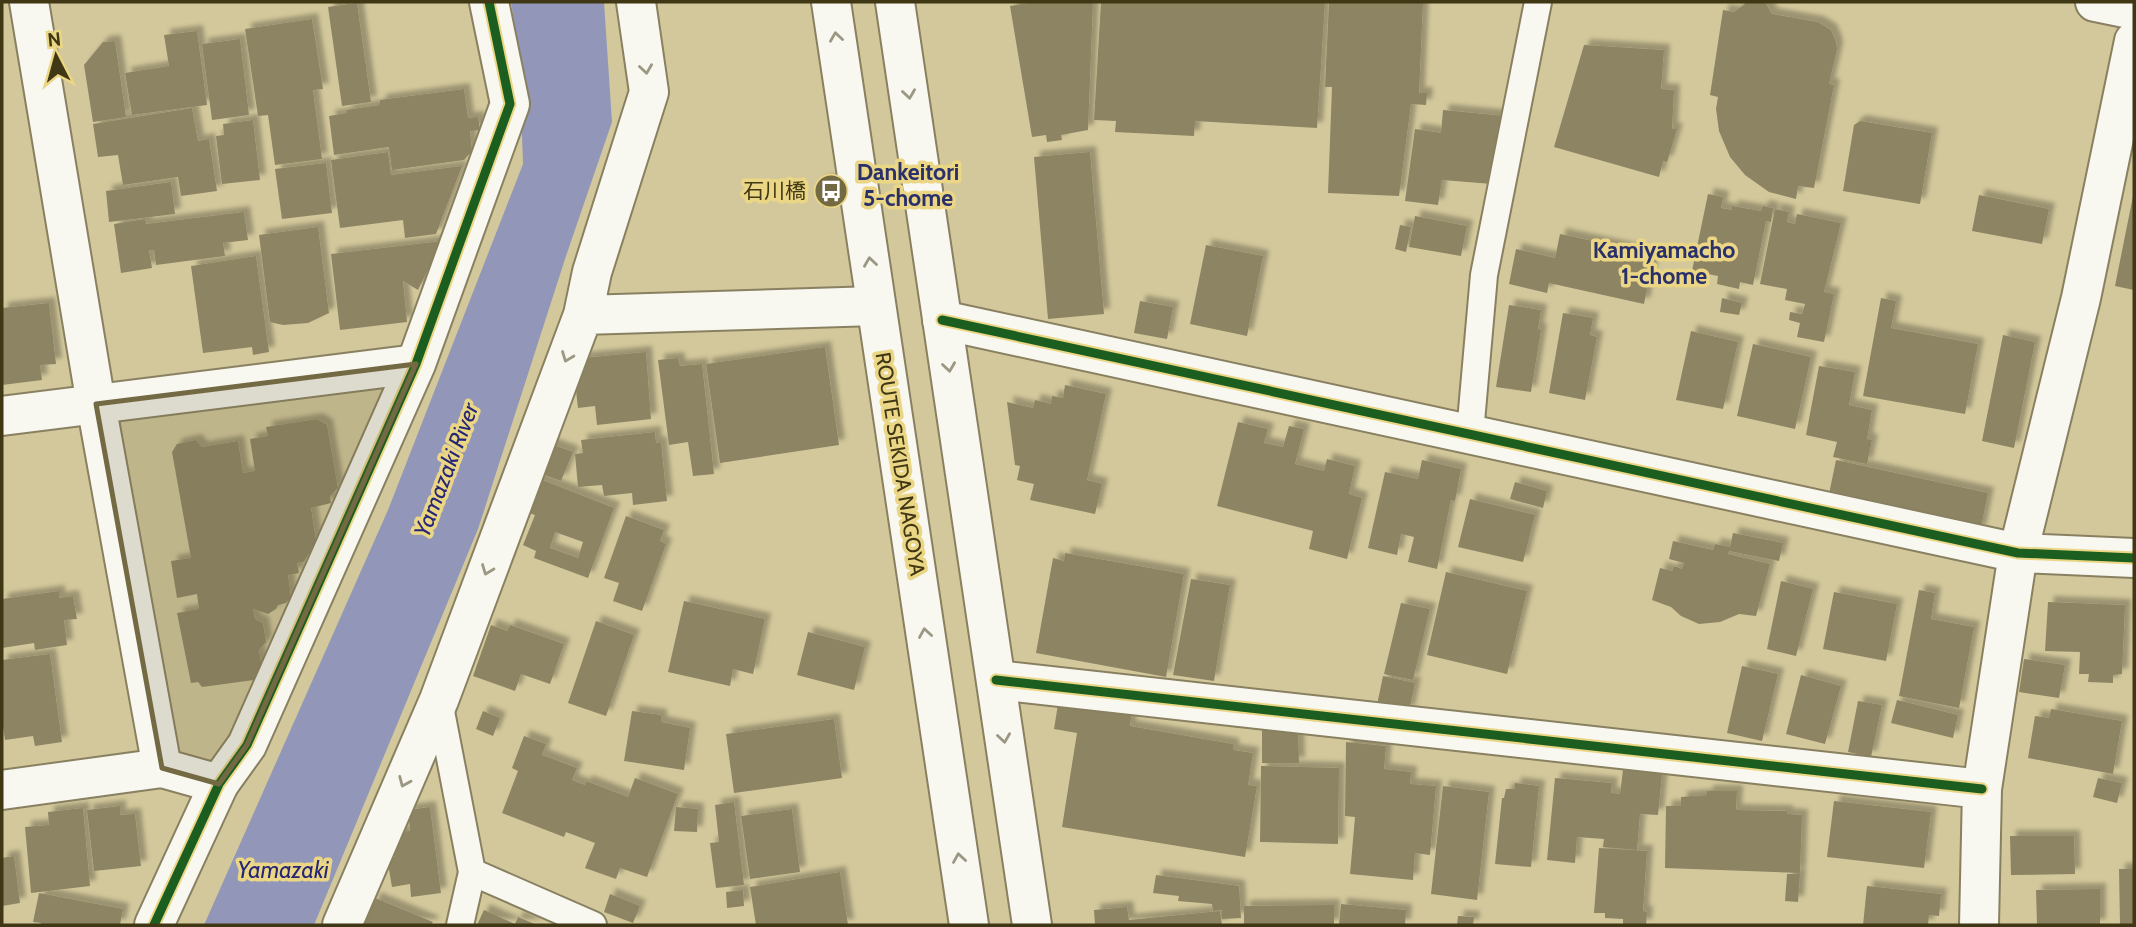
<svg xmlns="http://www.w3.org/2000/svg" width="2136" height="927" font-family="Cabin,'Noto Sans JP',sans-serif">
  <defs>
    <filter id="shadow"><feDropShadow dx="6" dy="-6" stdDeviation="2" flood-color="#0004"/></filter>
  </defs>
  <rect width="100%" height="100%" fill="#d3c89b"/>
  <path fill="#9297b9" d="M511 2H604L612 122 566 256 478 529 314 925H204L388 510 523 164 519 54Z"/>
  <path fill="#8d8464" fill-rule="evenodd" filter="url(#shadow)" d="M1034 2H1093L1088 130 1061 135 1062 140 1047 142 1046 135 1032 137 1010 6Z
    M1101 2H1325L1317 128 1195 121 1194 136 1115 132 1116 121 1094 120Z
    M1329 2H1423L1419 93H1427L1426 105 1411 104 1399 196 1328 193 1332 87H1325Z
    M1743 2H1765L1772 14 1818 22 1831 30 1836 42 1837 49 1829 84 1834 85 1814 188 1798 186 1796 199 1769 192 1745 175 1730 157 1719 131 1716 109 1718 97 1710 95 1723 10 1734 12 1745 4Z
    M357 3 371 102 342 106 328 7Z
    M312 19 323 89 313 90 322 159 275 165 268 115 258 116 245 29Z
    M197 31 207 105 132 115 125 73 169 66 164 35Z
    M240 39 249 115 212 120 202 44Z
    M115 41 126 117 93 122 84 65 103 42Z
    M1584 45 1664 50 1661 89 1674 90 1672 129H1677L1667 162 1663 161 1659 177 1554 147Z
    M464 89 468 118 478 117 480 130 470 131 472 151 464 160 392 170 389 147 334 155 329 116 347 113 346 110 380 105V100Z
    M192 108 198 141 209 139 217 191 181 196 178 177 123 185 118 155 98 157 93 124Z
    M1443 110 1505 116 1492 184 1442 180 1438 205 1405 201 1415 129 1441 133Z
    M253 120 260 180 222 184 216 136 224 135 223 124Z
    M1860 121 1932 133 1920 204 1843 191 1854 125Z
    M388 152 391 175 462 166 436 234 405 238 403 220 340 228 331 160Z
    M1090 152 1104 314 1048 319 1034 157Z
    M326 163 332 213 282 219 275 169Z
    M832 180 836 205 823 207 819 182Z
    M171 182 175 214 109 222 106 191Z
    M1708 194 1723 197 1721 208 1732 210V206L1761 211 1763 206 1773 208 1771 222 1766 221 1753 285 1740 282 1739 289 1717 284 1718 276 1692 271Z
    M1979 195 2049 209 2042 244 1972 231Z
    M2133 196 2134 197V290L2115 286Z
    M1775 209 1789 212 1787 222 1795 224 1797 214 1841 223 1824 292 1834 294 1824 342 1797 337 1800 323 1789 320 1790 312 1802 314 1805 304 1785 300 1787 289 1760 284Z
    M244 212 248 240 223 243 225 256 156 265 154 250H149L152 268 121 273 114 224 145 219 146 224Z
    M1415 216 1467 226 1461 256 1409 247Z
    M1400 225 1411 227 1406 252 1395 249Z
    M318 227 329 313 308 323 283 325 270 322 259 235Z
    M1560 234 1654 254 1644 304 1549 283 1547 293 1509 284 1516 249 1555 258Z
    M442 241 418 290 403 281 407 322 340 330 331 254Z
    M1206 245 1263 256 1247 336 1190 324Z
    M256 256 269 352 253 355 252 347 203 353 191 266Z
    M1722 298 1742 303 1739 315 1720 312Z
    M1881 298 1896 301 1891 328 1978 344 1965 414 1863 396Z
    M1140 301 1173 307 1167 339 1134 333Z
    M49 303 56 364 40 365 42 380 2 385V308Z
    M1509 305 1541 310 1538 329 1541 330 1531 392 1496 387Z
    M1563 313 1593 318 1590 335 1597 337 1585 400 1549 393Z
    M1691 331 1738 342 1723 409 1676 400Z
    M2003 335 2035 342 2014 448 1982 441Z
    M1753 344 1811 357 1795 429 1737 416Z
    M825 347 839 445 720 463 706 364Z
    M646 352 651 419 597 425 595 406 578 408 574 373 583 372 582 358Z
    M678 358 680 366 702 364 714 474 693 476 688 442 669 445 658 360Z
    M1819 366 1855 372 1849 405 1872 410 1867 439 1872 440 1867 464 1833 457 1837 442 1806 435Z
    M1065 385 1106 394 1087 480 1102 484 1095 514 1030 500 1034 484 1017 480 1020 466 1015 465 1007 402 1033 408 1035 400 1051 404 1052 396 1063 398Z
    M317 419 327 425 338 488 330 496 331 503 311 508 316 541 304 562 297 563 299 573 288 575 291 597 286 603 278 605 276 609 268 614 253 609 255 619 263 623 266 642 259 650 262 668 254 680 202 687 198 682 191 683 177 613 199 609 197 594 177 598 171 561 191 558 172 452 177 444 196 440 202 447 238 441 243 473 255 471 250 439 268 436 266 427Z
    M1238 422 1268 429 1264 443 1283 447 1289 426 1304 429 1295 464 1324 471 1327 459 1355 466 1349 494 1362 498 1347 559 1309 549 1313 531 1217 506Z
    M655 432 656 443 661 442 667 501 633 505 632 493 604 496 602 485 578 487 575 454 583 453 581 440Z
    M545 442 573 452 561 481 534 471Z
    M1422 460 1461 469 1455 501 1451 500 1437 569 1408 562 1414 537 1401 534 1397 555 1368 548 1385 472 1418 479Z
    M1836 460 1988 493 1980 532 1828 499Z
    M535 477 614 508 588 578 534 558 536 551 523 545 535 515 523 511ZM555 532 583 542 578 558 550 548Z
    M1515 482 1547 491 1543 508 1510 499Z
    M1470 499 1535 515 1523 562 1458 547Z
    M626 516 664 530 660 541 666 544 642 611 613 601 619 583 604 578Z
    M1733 533 1783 543 1779 561 1729 551 1728 554 1770 564 1756 616 1739 614 1720 622 1699 624 1681 616 1671 607 1652 600 1660 568 1672 571 1674 566 1682 569 1684 563 1669 559 1673 541 1713 550 1715 544 1730 547Z
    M1065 553 1184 574 1166 677 1036 653 1053 558 1064 561Z
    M1446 572 1527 591 1507 674 1427 655Z
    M1191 579 1230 585 1214 681 1173 675Z
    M1781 581 1813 589 1796 656 1767 649Z
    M1919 590 1935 593 1931 619 1974 627 1959 708 1899 696Z
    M59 591V598L73 596 77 619 64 620 67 645 35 650 34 643 2 648V599Z
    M1834 592 1897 604 1886 661 1823 649Z
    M684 601 765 619 753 674 733 669 730 686 668 672Z
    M2048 602 2125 605 2122 674 2113 675V683L2088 682 2089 674H2079L2080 652 2045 651Z
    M1401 603 1430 609 1413 680 1384 674Z
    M596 621 634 635 606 716 568 703Z
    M491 625 507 631 510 625 564 644 550 684 521 674 515 691 473 676Z
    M808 632 865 647 854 690 797 675Z
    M50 654 62 742 35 746 33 736 5 740 2 719V660Z
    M2024 659 2065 665 2059 698 2019 692Z
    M1742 666 1778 674 1762 741 1727 733Z
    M1801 675 1841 686 1825 744 1786 734Z
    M1383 676 1415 683 1409 712 1377 705Z
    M1060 692 1132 709 1130 726 1233 744V750L1253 753 1248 785 1257 786 1245 857 1062 827 1077 733 1054 729Z
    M1897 700 1958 715 1953 738 1891 723Z
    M1858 701 1882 705 1871 757 1848 752Z
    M2051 709 2122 721 2113 774 2028 758 2035 716 2049 718Z
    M483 711 500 718 493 736 476 729Z
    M632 711 661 715V722L690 728 684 770 624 761Z
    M834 719 842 778 734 793 726 734Z
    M1298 727 1299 763H1262V728Z
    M524 736 546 744 542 755 577 768 572 780 585 785 586 781 628 797 635 778 678 794 647 877 620 868 616 879 585 868 595 843 566 832 564 837 502 813 518 771 512 768Z
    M1346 742 1386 746 1384 769 1411 772 1410 784 1436 786 1430 855 1415 853 1413 880 1350 874 1355 817 1345 816Z
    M1261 766 1339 768 1338 844 1260 842Z
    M1623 770 1662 774 1658 815 1640 814 1637 850 1603 847 1604 839 1577 837 1575 863 1547 860 1555 778 1612 783 1611 793 1620 794Z
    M2098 778 2122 783 2117 803 2093 797Z
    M1515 783 1539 786 1531 867 1495 864 1502 798H1504L1506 789H1515Z
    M1443 786 1489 792 1477 900 1431 894Z
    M1707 791H1737L1736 810 1787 811V814L1802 815 1800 873 1665 868 1666 806H1681V797L1707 795Z
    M1834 801 1931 812 1924 868 1827 857Z
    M734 802 744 885 716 888 710 843 719 842 715 805Z
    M120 806V815L135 814 141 866 94 871 87 810Z
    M430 807 441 893 411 897 410 884 392 887 387 858 395 857 393 842 397 832 410 831 408 810Z
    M676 807 698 809 697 832 674 831Z
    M83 808 90 886 31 893 25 827 49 825 48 812Z
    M792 809 800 872 750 879 741 816Z
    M2010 836H2074L2075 874 2011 875Z
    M1599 848 1647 851 1643 911 1647 912 1646 925H1623V919L1605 918V913H1594Z
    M14 856 20 903 2 906V858Z
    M2119 869H2134V925H2120Z
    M840 872 848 925H756L750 887Z
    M1787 874H1800L1798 902 1785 901Z
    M1156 875 1239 886 1241 918 1222 919V910L1213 911 1212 904 1178 901 1179 896 1153 893Z
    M1867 886 1941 894 1939 916 1929 915 1928 925H1863Z
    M2100 889V925H2037L2036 890Z
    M743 890 744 906 727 908 726 892Z
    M39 893 123 909 120 925H41V923L33 922Z
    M610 894 640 906 633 923 604 912Z
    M375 898 433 922 431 925H364Z
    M1341 904 1406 910 1405 925 1339 924Z
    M1334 905V925H1244V906Z
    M1127 907 1129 920 1220 911 1222 925H1095L1094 910Z
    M484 910 515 924 518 917 537 925H477Z
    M1458 916 1474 917 1473 925H1457Z"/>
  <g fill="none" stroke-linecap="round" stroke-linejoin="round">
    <defs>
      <path id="lane" d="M1470 433 1484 275 1538 2
        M439 701 472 872 460 925
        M472 872 593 925"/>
      <path id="street" d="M583 315 876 306
        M942 320 2018 553 2134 558
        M2 416 416 364
        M996 680 1982 789
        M154 925 219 784 247 745 416 364 510 104 489 2
        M342 925 439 700 583 315 592 272 649 92 636 2
        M1979 925 1982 789 2018 553 2081 298 2134 41"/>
      <path id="secondary" d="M29 2 96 404 162 768
        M2095 2 2134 10
        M2 790 162 768 219 784"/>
      <path id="primary" d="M831 2 969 925
        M895 2 1032 925"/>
    </defs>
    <use href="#lane" stroke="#888060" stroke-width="30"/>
    <use href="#street" stroke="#888060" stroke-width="42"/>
    <use href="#secondary" stroke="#888060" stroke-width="42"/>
    <use href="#primary" stroke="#888060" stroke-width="42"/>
    <use href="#lane" stroke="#f8f7f0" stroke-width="26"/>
    <use href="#street" stroke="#f8f7f0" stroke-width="38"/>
    <use href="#secondary" stroke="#f8f7f0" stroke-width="38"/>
    <use href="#primary" stroke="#f8f7f0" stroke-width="38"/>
    <defs>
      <path id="cycleway" d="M942 320 2018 553 2134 558
        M996 680 1982 789
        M154 925 219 784 247 745 416 364 510 104 489 2"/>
    </defs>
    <use href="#cycleway" stroke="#ead684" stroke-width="13"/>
    <use href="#cycleway" stroke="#1b5e20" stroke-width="9"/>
  </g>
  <defs><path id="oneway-chevron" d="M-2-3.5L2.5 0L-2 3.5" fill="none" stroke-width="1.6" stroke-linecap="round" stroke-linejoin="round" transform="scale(1.75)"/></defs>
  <g stroke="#9c9782">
    <use href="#oneway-chevron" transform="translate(836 37) rotate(-98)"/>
    <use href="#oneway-chevron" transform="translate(646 69) rotate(82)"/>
    <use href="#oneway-chevron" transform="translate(909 94) rotate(82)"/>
    <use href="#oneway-chevron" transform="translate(870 262) rotate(-98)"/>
    <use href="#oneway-chevron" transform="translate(567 357) rotate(111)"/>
    <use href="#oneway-chevron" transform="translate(949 367) rotate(82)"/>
    <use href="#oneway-chevron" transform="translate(487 570) rotate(111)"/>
    <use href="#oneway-chevron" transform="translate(925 633) rotate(-99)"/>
    <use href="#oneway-chevron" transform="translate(1004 738) rotate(82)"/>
    <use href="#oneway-chevron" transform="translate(404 782) rotate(113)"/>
    <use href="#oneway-chevron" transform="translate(959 858) rotate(-99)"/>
  </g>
  <path fill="#736a44" fill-opacity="0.2" stroke="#736a44" stroke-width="5" stroke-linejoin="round" d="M416 364 247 745 219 784 162 768 96 404Z"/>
  <defs>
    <symbol id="bus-disc" viewBox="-11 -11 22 22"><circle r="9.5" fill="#736a44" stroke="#ead684"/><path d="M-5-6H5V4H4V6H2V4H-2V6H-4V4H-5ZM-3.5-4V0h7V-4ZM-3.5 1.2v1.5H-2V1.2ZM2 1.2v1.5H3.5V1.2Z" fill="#fff"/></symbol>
  </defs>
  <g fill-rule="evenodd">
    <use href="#bus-disc" x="812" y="172" width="38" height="38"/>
  </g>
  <g text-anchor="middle" stroke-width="7" stroke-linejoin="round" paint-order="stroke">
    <g font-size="21" fill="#403715" stroke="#ead684" text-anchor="end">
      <text x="806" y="198">石川橋</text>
    </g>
    <g font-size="21" fill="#403715" stroke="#ead684">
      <text transform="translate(900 464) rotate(81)" y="7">ROUTE SEKIDA NAGOYA</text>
    </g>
    <g font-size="23" font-weight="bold" fill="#2a306a" stroke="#ead684">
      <text x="908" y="180">Dankeitori<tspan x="908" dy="26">5-chome</tspan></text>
      <text x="1664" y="258">Kamiyamacho<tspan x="1664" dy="26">1-chome</tspan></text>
    </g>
    <g font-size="23" font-style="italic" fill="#262677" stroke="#ead684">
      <text transform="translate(446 470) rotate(-69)" y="8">Yamazaki River</text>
      <text x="283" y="878">Yamazaki</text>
    </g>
  </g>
  <rect width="2136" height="927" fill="none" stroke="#403715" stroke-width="7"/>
  <g transform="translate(56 56) rotate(354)" stroke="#ead684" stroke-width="5" paint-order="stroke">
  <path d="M0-5L12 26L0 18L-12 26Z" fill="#403715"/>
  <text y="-10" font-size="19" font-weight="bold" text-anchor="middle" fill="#403715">N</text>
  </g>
</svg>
